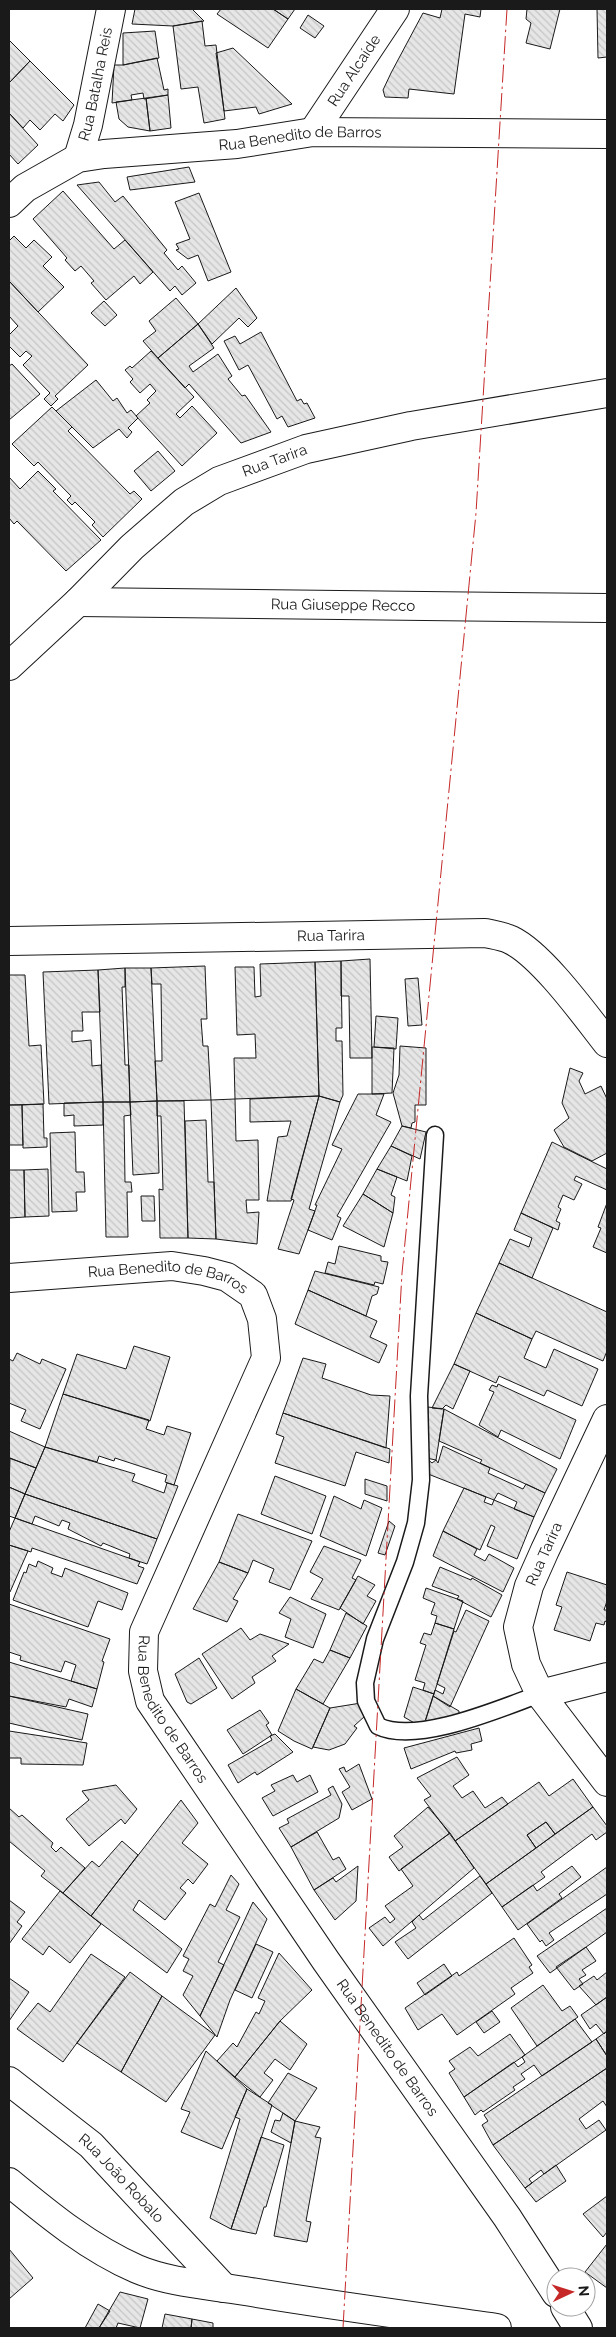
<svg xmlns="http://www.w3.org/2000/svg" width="616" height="2337" font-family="Raleway,sans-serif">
  <defs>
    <pattern id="building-back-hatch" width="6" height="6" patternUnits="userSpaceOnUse" patternTransform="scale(1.25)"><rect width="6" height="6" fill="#e6e6e6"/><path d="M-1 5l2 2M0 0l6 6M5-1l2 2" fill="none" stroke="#c5c5c5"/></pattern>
  </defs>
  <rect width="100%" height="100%" fill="#fff"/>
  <path fill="url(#building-back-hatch)" stroke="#1a1a1a" d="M135 9H192L204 21 173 26 132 24Z
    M221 9H273L288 19 268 48 217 14Z
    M273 9H295L288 19Z
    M442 9H481L480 17 465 14 454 94 409 89 408 98 385 97 383 90 391 73 423 13 440 18Z
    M527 9H560L550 49 526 43 531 23 526 19Z
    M597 9H607V57L598 58Z
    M308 15 324 26 315 38 300 28Z
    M202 21 205 46 216 45 225 119 204 123 198 87 181 89 173 26Z
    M155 31 159 58 123 65V33Z
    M9 40 30 61 9 83Z
    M233 48 292 104 259 114 256 107 224 111 216 53Z
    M157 58 164 90 168 89V95L144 99 143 93 131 95 132 100 112 103 114 65H123Z
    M30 61 74 105 63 121 55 114 40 130 30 120 23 128 9 113V83Z
    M168 95 171 128 150 131 146 98Z
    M146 98 150 131 128 127 119 119 116 102Z
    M9 113 38 145 18 164 9 154Z
    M189 167 195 182 130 190 127 177Z
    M99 182 115 202 123 196 167 250 164 253 178 270 182 266 196 283 182 295 175 286 170 291 77 185Z
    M63 191 114 249 125 240 153 272 140 284 134 276 106 300 91 283 94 281 81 266 75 271 65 260 67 258 33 219Z
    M199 193 231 272 208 281 198 255 188 259 176 250 179 249 176 244 190 239 175 202Z
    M14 236 26 248 34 240 52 257 43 266 64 287 38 312 9 281V241Z
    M9 281 88 365 55 396 58 399 51 406 44 399 50 393 23 365 32 356 26 351 20 357 9 346V335L18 326 9 316Z
    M236 288 257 318 248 327 239 318 212 344 198 324Z
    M176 298 198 324 158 358 143 341 156 331 149 321Z
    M104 301 117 315 105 326 91 313Z
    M198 324 214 348 189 366 193 372 218 354 232 376 228 379 242 396 245 395 271 432 241 443 189 384 185 388 158 358Z
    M261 332 297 401 301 399 304 404 307 403 315 418 288 427 282 416 277 419 248 365 239 370 224 341 235 336 240 344Z
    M151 351 194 397 176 414 180 418 192 406 217 433 182 466 136 416 150 403 147 400 156 391 150 384 140 393 130 382 133 379 125 370 130 366 132 368Z
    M12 364 40 394 9 420V366Z
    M96 380 113 401 117 398 127 413 131 410 138 418 128 428 132 432 127 438 119 429 93 448 56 411Z
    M52 407 72 427 68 431 130 494 134 491 142 499 103 537 92 525 95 522 75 502 72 505 67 500 71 496 38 462 34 466 12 444Z
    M158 451 175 471 151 491 134 471Z
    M38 471 56 489 53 491 101 540 66 571 17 521 14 524 9 518V477L20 489Z
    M370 959 372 1058H350L349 996H341V961Z
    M341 961 342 1028H336V1041H342L343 1095 340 1102 319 1096 315 962Z
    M315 962 319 1096 235 1099 234 1058H256L255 1034 237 1035 235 967H254L255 997 261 996 260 964Z
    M205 966 207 1019H201L203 1046H208L211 1100 157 1101 155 1061H162L161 984H152L151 968Z
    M125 968V987H122L125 1065H129L130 1102H103L98 970Z
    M125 968H151L157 1101 130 1102Z
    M98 970 100 1012H82L83 1031H72V1042L91 1040 92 1066 101 1065 103 1102 49 1104 43 972Z
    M9 975H25L29 1046 41 1045 44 1104 9 1105Z
    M418 978 422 1025 408 1026 405 979Z
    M376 1016 398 1018 396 1049 374 1047Z
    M400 1046 426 1048V1105H415V1122L412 1123 411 1128 402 1126 393 1093 399 1075Z
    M372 1047 394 1048 392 1093 372 1094Z
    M570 1068 583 1073 579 1081 585 1094 601 1086 607 1099V1153L592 1161 564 1147 554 1130 569 1118 562 1103Z
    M358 1094H384L376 1115 391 1122 337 1216 341 1218 332 1240 308 1230 317 1205H315L342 1149 332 1145Z
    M319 1096 291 1201H267L278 1137 287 1136 291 1121 250 1122V1099Z
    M319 1096 340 1102 309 1209 315 1211 299 1254 278 1249 294 1200 291 1199Z
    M235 1099 236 1141 258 1140 259 1200H246L247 1213 259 1212 257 1244 216 1239 211 1100Z
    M157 1101H184L188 1238H160L159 1189 163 1190 161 1116H157Z
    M157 1101 159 1173 133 1175 130 1102Z
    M103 1102V1125L74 1126V1115L64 1116V1103Z
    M103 1102H130L131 1115 124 1116 125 1182H131L132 1192H127L128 1237H106Z
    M43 1104 44 1138H47V1147L23 1148 22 1105Z
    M9 1105H22L23 1145H9Z
    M206 1120 208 1182H214L216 1239 188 1238 185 1121Z
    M402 1126 426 1132 420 1159 391 1146Z
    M75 1132 76 1172H84L85 1192H76L77 1211 52 1212 50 1133Z
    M552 1142 607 1169V1190L576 1176 574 1180 582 1184 574 1200 563 1195 558 1207 561 1209 556 1221 560 1223 558 1230 521 1213Z
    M391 1146 412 1156 407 1181 377 1169Z
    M48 1169 49 1216 25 1217 24 1170Z
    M377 1169 397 1177 391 1195 395 1197 393 1213 363 1194Z
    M9 1170H24L25 1217 9 1218Z
    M363 1194 393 1213 384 1247 343 1226Z
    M141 1196H154L155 1221H142Z
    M607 1203V1253L593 1247 601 1228 598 1227Z
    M521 1213 553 1228 532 1278 499 1263 510 1239 529 1247 532 1238 514 1230Z
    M339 1246 381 1256V1261L388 1262 383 1284 375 1282 374 1285 325 1273 328 1262 335 1264Z
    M499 1263 607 1312V1351L603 1361 536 1331 532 1339 476 1313Z
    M315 1271 379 1287 377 1294 372 1296 366 1316 308 1290Z
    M308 1290 377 1321 370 1337 387 1345 379 1363 295 1324Z
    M476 1313 532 1339 524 1358 546 1368 554 1349 598 1369 582 1406 547 1390 544 1396 499 1376 496 1383 454 1364Z
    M134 1346 170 1357 150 1421 63 1394 77 1354 126 1369Z
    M17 1353 40 1364 42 1359 66 1369 40 1429 21 1421 26 1410 9 1403V1359L13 1361Z
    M303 1358 326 1364 322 1378 371 1395 390 1396 386 1448 283 1413Z
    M454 1364 470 1371 453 1409 446 1405 442 1409 432 1408Z
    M498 1384 576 1420 560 1459 501 1430 498 1437 479 1425 494 1392 489 1390 492 1385 497 1387Z
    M63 1394 149 1420 146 1429 164 1435 167 1426 191 1433 174 1485 165 1482 167 1475 115 1458 114 1461 99 1456 97 1462 45 1447Z
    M428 1407 444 1409 436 1460 426 1458Z
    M444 1409 557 1469 545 1493 480 1463 482 1460 439 1441Z
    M283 1413 390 1449 389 1463 356 1452 345 1486 275 1463 284 1437 276 1434Z
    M9 1431 45 1447 36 1468 9 1458Z
    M443 1446 490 1468 488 1473 523 1489 526 1484 545 1493 534 1517 514 1509 517 1502 498 1493 494 1500 423 1472 426 1458 432 1463 436 1460 438 1463Z
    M45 1447 135 1474 132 1481 164 1493 167 1483 178 1486 157 1539 25 1494Z
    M10 1458 36 1468 25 1494 9 1487Z
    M275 1476 326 1496 312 1534 261 1514Z
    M365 1479 387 1486V1501L365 1494Z
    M9 1487 25 1494 15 1518 9 1516Z
    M464 1488 486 1497 484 1502 492 1505 494 1500 534 1517 517 1559 487 1546 495 1527 491 1525 480 1550 443 1531Z
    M25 1494 157 1539 147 1564 129 1558 130 1554 103 1543 101 1546 68 1529 70 1523 62 1520 59 1526 35 1516 32 1524 15 1518Z
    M334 1496 361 1509 364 1500 382 1508 366 1556 320 1536Z
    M238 1514 312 1541 290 1590 269 1582 274 1569 253 1560 248 1573 219 1562Z
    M15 1518 140 1562 138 1566 144 1568 137 1584 32 1548 31 1552 9 1545V1532Z
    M389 1521 395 1526 385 1555 378 1553Z
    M443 1531 477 1549 474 1555 485 1561 489 1554 514 1568 503 1592 433 1556Z
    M9 1545 28 1551 10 1592H9Z
    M324 1546 361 1560 352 1578 356 1580 339 1610 311 1599 323 1579 310 1572Z
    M38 1561 53 1568 51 1573 62 1577 65 1568 128 1593 122 1610 98 1601 88 1627 13 1600 24 1572 26 1573 29 1564 36 1567Z
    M219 1562 248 1573 233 1599 238 1601 227 1622 193 1609Z
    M440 1567 471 1580 472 1578 502 1595 491 1617 457 1599 459 1596 432 1586Z
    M567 1572 607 1585V1601L604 1610H607V1622L605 1621 604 1625 596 1623 590 1641 554 1630 562 1607 556 1605Z
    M358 1576 375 1585 367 1596 376 1601 363 1624 340 1608Z
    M426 1588 463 1601 454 1629 435 1623 437 1616 431 1614 435 1603 423 1598Z
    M290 1597 326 1614 313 1648 285 1637 291 1619 279 1613Z
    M9 1604 110 1639 102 1661 104 1662 97 1689 71 1681 76 1665 65 1661 61 1672 20 1660 21 1656 9 1652Z
    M466 1610 489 1621 450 1707 433 1696 435 1690 443 1694 445 1688 437 1684 454 1631 456 1632Z
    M346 1613 367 1626 350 1658 330 1650Z
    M435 1623 454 1629 434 1694 423 1690 425 1683 415 1680 426 1645 420 1643 424 1633 431 1635Z
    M241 1628 250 1640 260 1634 289 1644 272 1656 276 1661 252 1677 255 1683 232 1699 202 1654Z
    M330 1650 350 1658 323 1704 296 1689 314 1659 323 1663Z
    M199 1658 217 1688 191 1704 187 1702 175 1674Z
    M9 1662 97 1689 92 1707 69 1699 66 1707 9 1696Z
    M413 1687 434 1694 423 1728 404 1717Z
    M296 1689 330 1708 312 1749 294 1741 278 1731Z
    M9 1696 88 1714 82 1740 9 1723Z
    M433 1696 459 1711V1719L423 1728Z
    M361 1703 365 1716 354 1726 357 1728 345 1744 329 1750 313 1747 330 1708Z
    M260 1710 269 1723 266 1725 272 1735 243 1754 227 1730Z
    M479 1728 482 1741 471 1744 472 1750 456 1753 455 1751 411 1769 404 1748Z
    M9 1731 87 1743 83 1765 21 1764V1758H9Z
    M275 1734 293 1752 257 1775 255 1772 238 1783 228 1765 272 1740 270 1736Z
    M457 1757 469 1775 453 1786 462 1798 473 1791 485 1808 502 1797 508 1804 455 1841 424 1800 431 1796 417 1778Z
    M359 1764 372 1799 352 1810 342 1792 350 1787 339 1769 344 1767 346 1772Z
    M293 1775 297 1782 310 1775 318 1792 273 1816 262 1798 275 1791 271 1785Z
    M573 1779 593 1807 555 1834 546 1822 527 1835 536 1848 486 1884 455 1841 539 1782 549 1796Z
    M116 1785 137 1809 125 1824 121 1819 89 1846 66 1819 89 1800 82 1791Z
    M333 1786 342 1804 339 1818 291 1847 279 1828 289 1823 287 1819 331 1795 328 1789Z
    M181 1800 198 1823 182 1843 208 1864 193 1884 188 1879 180 1888 186 1893 165 1920 139 1900 133 1910 182 1949 167 1973 91 1916Z
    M428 1807 450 1833 399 1871 389 1857 403 1847 394 1836Z
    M593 1807 607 1826V1832L596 1840 592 1834 541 1872 545 1877 502 1907 486 1884Z
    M9 1808 19 1817 22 1815 53 1843 51 1847 56 1852 61 1847 85 1868 63 1893 41 1876 45 1871 9 1841Z
    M546 1822 555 1834 536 1848 527 1835Z
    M317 1832 333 1860 339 1857 346 1869 314 1890 291 1847Z
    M450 1833 474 1868 383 1946 369 1928 385 1917 390 1923 395 1919 385 1906 413 1886 401 1869Z
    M122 1841 138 1855 91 1916 63 1893 92 1861 99 1867Z
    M358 1866 356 1901 335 1920 314 1890 333 1878 336 1882Z
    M572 1866 581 1877 559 1894 562 1898 518 1930 502 1907 533 1885 537 1891Z
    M607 1867V1894L549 1933 554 1940 546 1946 542 1940 540 1942 527 1924Z
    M231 1875 239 1884 226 1910 240 1917 218 1962 224 1965 200 2016 183 1995 193 1976 183 1971 189 1959 183 1956 210 1904 215 1907Z
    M480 1876 492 1893 408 1959 395 1942 416 1928 412 1922 419 1915 423 1920Z
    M60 1891 101 1924 70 1963 49 1946 43 1955 22 1939Z
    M9 1900 25 1912 17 1922 22 1926 9 1944Z
    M253 1902 267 1919 230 2000 217 2037 200 2016Z
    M607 1908V1932L550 1973 537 1956Z
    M514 1938 532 1965 529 1967 533 1973 511 1988 515 1994 457 2035 442 2014 418 2030 405 2008 457 1972 459 1976Z
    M256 1944 273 1952 252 1998 235 1990Z
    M586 1947 596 1961 582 1970 586 1975 579 1979 583 1984 574 1990 556 1967Z
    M279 1953 312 1990 280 2021 235 2077 217 2061 233 2043 237 2047 256 2012 259 2014 265 2001 258 1998Z
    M91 1954 125 1977 63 2062 17 2029 38 2003 50 2012Z
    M444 1964 452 1976 425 1995 417 1983Z
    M130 1972 162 1996 121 2072 77 2043Z
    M607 1972V1997L596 2005 579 1986 594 1976 597 1980Z
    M9 1978 29 1992 9 2021Z
    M543 1985 562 2011 570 2006 578 2017 537 2046 511 2008Z
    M162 1996 215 2035 166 2102 121 2072Z
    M607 1997V2031L604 2034 596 2024 590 2029 581 2015Z
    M492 2011 500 2022 484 2033 476 2022Z
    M575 2019 592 2042 542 2076 534 2065 521 2074 525 2079 513 2087 515 2090 483 2112 481 2110 475 2115 464 2097 514 2062 518 2067 525 2062 522 2057Z
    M280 2021 307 2044 290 2070 275 2059 264 2073 273 2080 260 2097 235 2077Z
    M607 2031V2056L596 2039Z
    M510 2034 525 2055 464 2097 449 2073 455 2069 449 2061 470 2047 478 2056Z
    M596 2039 607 2056V2068L493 2145 482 2125 488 2121 484 2115Z
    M206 2051 247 2089 222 2149 181 2132 190 2112 181 2109Z
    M607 2068V2107L603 2101 579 2119 586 2129 599 2120 606 2130 544 2174 541 2170 529 2179 532 2183 525 2188 493 2145Z
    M288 2073 317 2088 295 2121 268 2103Z
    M247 2089 272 2105 231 2229 210 2218 240 2119 235 2117Z
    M283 2113 295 2121 291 2143 271 2132 275 2120 280 2121Z
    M295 2121 320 2127 315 2137 321 2138 306 2221 311 2222 307 2242 274 2236Z
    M261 2137 284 2145 266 2207H264L256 2234 231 2229Z
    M556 2165 566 2181 536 2202 525 2188Z
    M607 2196V2232L603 2237 583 2214Z
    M607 2244V2288L585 2272Z
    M9 2249 33 2278 9 2299Z
    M120 2292 148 2299 140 2328 118 2323 116 2328H99Z
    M98 2304 110 2311 99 2328H85Z
    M165 2314 192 2319 191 2328H162Z
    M192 2319 213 2323V2328H191Z"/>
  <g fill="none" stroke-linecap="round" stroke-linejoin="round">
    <defs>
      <path id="lane" d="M435 1135 419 1396 421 1480 416 1523 405 1562 375 1639 365 1683 366 1701 378 1726C417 1745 501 1708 540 1694"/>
      <g id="street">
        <path id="s1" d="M313 132 395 9"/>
        <path id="s2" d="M78 158 88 125 111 9"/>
        <path id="s3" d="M9 203 25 188 78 158 104 154 237 144 313 132 607 134"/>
        <path id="s4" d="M78 602 607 608"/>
        <path id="s5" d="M9 666 78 602 132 547 184 502 219 481 306 449 411 426 607 393"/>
        <path id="s6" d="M9 941 485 933C494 935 503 936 511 940 542 955 585 1015 607 1043"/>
        <path id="s7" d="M9 1278 172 1266 204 1271 227 1277 253 1295 262 1319 266 1358 144 1632 143 1671 150 1701 326 1961 507 2217 556 2293"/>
        <path d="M607 1419 545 1550 529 1586 518 1627 526 1664 540 1694 607 1782"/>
        <path d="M540 1694 607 1677"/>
        <path id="s8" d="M9 2081 91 2145 224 2288"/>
        <path d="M9 2182C49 2215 89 2248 137 2269 170 2283 210 2285 245 2291 329 2305 413 2316 497 2328"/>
        <path d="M565 2307 578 2328"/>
      </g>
    </defs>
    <use href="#lane" stroke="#1a1a1a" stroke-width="19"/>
    <use href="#street" stroke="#1a1a1a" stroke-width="30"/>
    <use href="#lane" stroke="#fff" stroke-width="16"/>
    <use href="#street" stroke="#fff" stroke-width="28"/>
    <path stroke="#c62828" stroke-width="1" stroke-dasharray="18 4 2.5 4" stroke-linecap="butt" d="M343 2328 402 1273 476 513 507 9"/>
  </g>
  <g text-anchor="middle" stroke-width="4" stroke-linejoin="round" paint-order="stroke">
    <g font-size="15" fill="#1a1a1a" stroke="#fff">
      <text dy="5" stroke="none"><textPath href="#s1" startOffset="74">Rua Alcaíde</textPath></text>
      <text dy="5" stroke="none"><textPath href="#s2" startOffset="76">Rua Batalha Reis</textPath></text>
      <text dy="5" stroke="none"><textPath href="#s3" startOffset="306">Rua Benedito de Barros</textPath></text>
      <text dy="5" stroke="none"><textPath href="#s5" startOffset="340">Rua Tarira</textPath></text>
      <text dy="5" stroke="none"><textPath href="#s4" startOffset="265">Rua Giuseppe Recco</textPath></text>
      <text dy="5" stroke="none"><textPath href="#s6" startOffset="322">Rua Tarira</textPath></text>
      <text dy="5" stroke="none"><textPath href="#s7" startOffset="161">Rua Benedito de Barros</textPath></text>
      <text transform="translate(544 1554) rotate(-66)" y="5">Rua Tarira</text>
      <text dy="5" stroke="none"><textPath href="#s7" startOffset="701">Rua Benedito de Barros</textPath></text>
      <text dy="5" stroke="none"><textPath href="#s7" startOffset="1106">Rua Benedito de Barros</textPath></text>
      <text dy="5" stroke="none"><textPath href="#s8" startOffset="149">Rua João Robalo</textPath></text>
    </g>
  </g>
  <rect width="616" height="2337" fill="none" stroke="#1a1a1a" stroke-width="20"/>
  <g transform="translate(571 2292) rotate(86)"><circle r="24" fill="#ffffff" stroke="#a3a3a3"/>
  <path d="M0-4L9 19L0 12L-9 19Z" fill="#c62828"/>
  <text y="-8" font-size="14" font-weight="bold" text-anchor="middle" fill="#1a1a1a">N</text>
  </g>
</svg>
